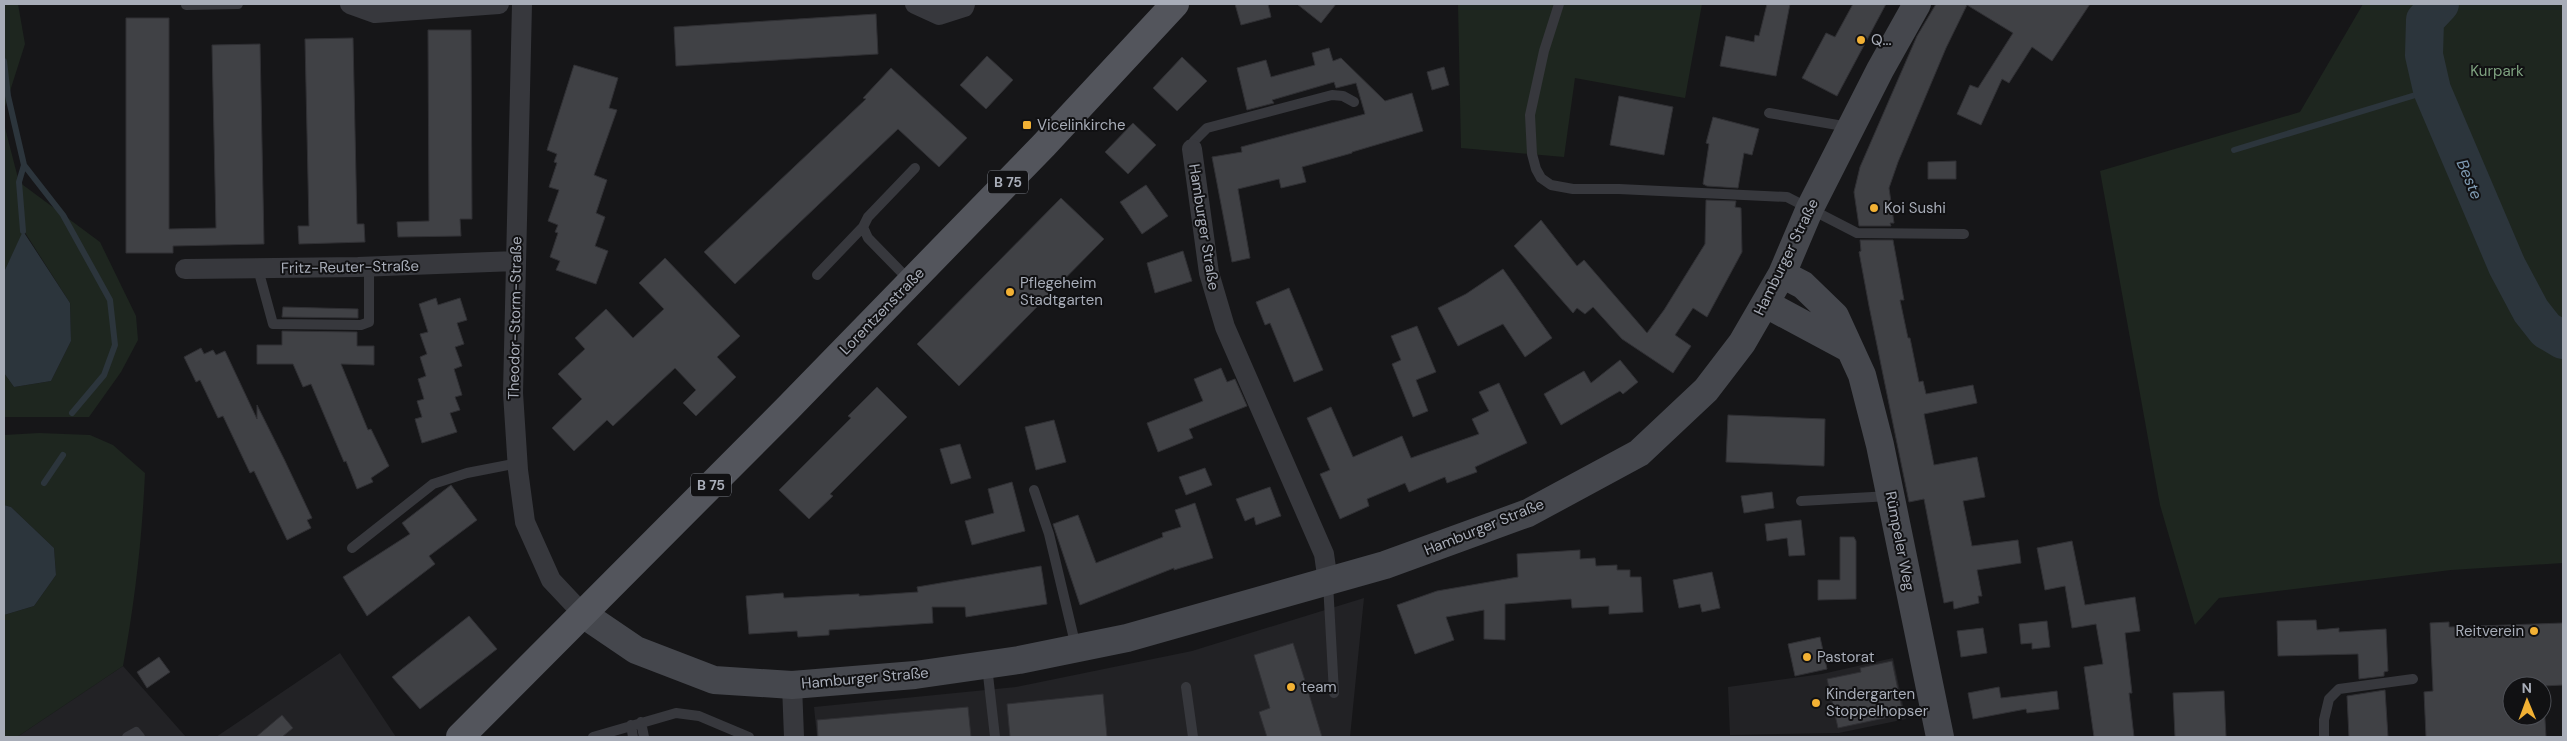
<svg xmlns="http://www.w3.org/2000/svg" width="2567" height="741" font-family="'DM Sans',sans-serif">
  <rect width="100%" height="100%" fill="#161618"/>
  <path fill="#222225" d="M1364 598 1350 737H817L814 707 1016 687 1192 651Z
    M340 653 396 737H216Z
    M1893 658 1906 719 1839 733 1730 735 1728 687 1822 674Z
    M123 666 186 737H17Z"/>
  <path fill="#1e261f" d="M4 4H18L25 44 4 110Z
    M1458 4H1702L1685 98 1575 78 1564 157 1461 148Z
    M2363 4H2563V563L2451 570 2219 598 2195 625 2160 505 2100 171 2300 112Z
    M4 124 19 182 100 242 136 316 138 340 121 372 89 417H4V373L14 387 51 381 71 341 70 303 24 231 4 272Z
    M39 433 90 435 113 445 145 473C142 539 135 601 123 666L17 737H4V615L34 606 56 575 54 548 11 507 4 505V435Z"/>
  <path fill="#2c353c" d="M23 231 70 303 71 341 51 381 14 387 4 373V272Z
    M4 505 11 507 54 548 56 575 34 606 4 615Z"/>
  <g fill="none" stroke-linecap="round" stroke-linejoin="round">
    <path stroke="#2c353c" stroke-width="6" d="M4 61 8 96 24 165 63 215 110 300 115 345 104 375 72 413
      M2234 150 2432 90
      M23 231 19 182 24 165
      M44 483 63 455"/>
    <path stroke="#2c353c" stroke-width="38" d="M2440 4 2425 20 2424 55 2432 90 2507 266 2531 311 2546 330 2563 340"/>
  </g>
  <path fill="#404145" stroke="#303034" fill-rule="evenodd" d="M1235 4H1268L1271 17 1241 25Z
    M1297 4H1336L1321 23Z
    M1767 4H1790L1776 76 1720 66 1726 36 1754 42 1755 35 1759 36Z
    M1853 4H1886L1837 96 1802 78 1826 33 1835 37Z
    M1936 4H2090L2052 61 2032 47 2009 83 2002 79 1981 125 1957 114 1970 85 1978 88 2013 33 1967 5 1946 48 1898 162 1889 188 1894 223H1890L1891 226H1859L1854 192 1860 167 1917 36Z
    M876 14 878 54 676 66 674 27Z
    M126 18H169V229L216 228 212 45 260 44 264 244 173 246V253H126Z
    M428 30H471L472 219H460L461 236 398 237 397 222 429 221Z
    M353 38 357 224H364L365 242 299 244 298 226H309L305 39Z
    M1329 48 1333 61 1341 58 1385 101 1412 93 1423 131 1352 152V153L1302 167 1306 182 1281 188 1279 179 1238 189 1250 258 1232 262 1212 157 1242 152 1241 147 1365 114 1356 83 1336 88 1334 82 1272 100 1274 103 1247 110 1237 68 1266 60 1271 77 1315 65 1312 53Z
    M987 56 1013 80 986 109 960 85Z
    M1182 57 1207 81 1177 111 1153 88Z
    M574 65 618 78 609 108 617 110 594 175 607 180 596 213 605 217 595 246 608 251 596 284 556 270 560 261 550 257 558 233 555 232 558 225 548 221 559 190 549 187 557 163 554 162 557 154 547 150Z
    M1444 67 1449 85 1432 90 1427 72Z
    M891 68 967 138 939 167 898 129 735 284 704 252 866 99 863 98Z
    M1619 96 1673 107 1664 155 1610 145Z
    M1713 117 1759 129 1752 155 1744 153 1738 188 1707 186 1703 184 1709 144 1706 143Z
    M1133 123 1156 145 1128 174 1105 152Z
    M1956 161V179H1928V162Z
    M1146 185 1168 216 1142 234 1120 202Z
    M1061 198 1104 239 959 386 917 344Z
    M1706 200 1736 201 1735 207 1741 208 1742 252 1707 317 1693 308 1675 335 1691 346 1673 373 1622 339 1593 307 1585 314 1577 308 1573 313 1514 246 1541 220 1577 266 1584 260 1647 333 1664 310 1705 244Z
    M1860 240H1893L1904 300H1900L1908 338H1910L1919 382 1923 381 1926 394 1973 385 1977 403 1924 414 1934 465 1977 457 1985 497 1963 501 1972 546 2018 540 2021 563 1977 570 1982 596H1978L1979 603 1954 609 1953 601 1944 603 1924 499 1909 502 1869 306 1859 252 1861 251Z
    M1183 251 1192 281 1155 293 1147 263Z
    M665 258 740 336 717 357 736 377 696 416 683 403 696 390 675 368 613 426 607 420 574 451 552 428 582 399 558 374 585 349 575 338 606 309 633 338 664 309 639 283Z
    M1503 269 1552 338 1525 357 1503 324 1458 346 1438 308 1466 294Z
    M1289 288 1323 370 1294 382 1270 323 1265 325 1256 302Z
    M436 298 438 305 460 298 467 320 457 323 464 344 455 347 462 366 454 369 462 395 455 397 460 410 450 413 457 432 422 443 415 419 422 417 417 401 424 399 418 379 426 376 420 357 427 354 420 334 428 332 419 304Z
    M283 307 358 309V318L282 317Z
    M1417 326 1436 372 1416 380 1428 411 1413 417 1392 364 1401 360 1391 336Z
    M282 331 357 332V346H374V365L341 364 368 430 371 429 389 466 371 478 373 482 357 489 346 461 344 462 311 384 303 387 293 364H257V345H282Z
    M201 348 204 354 213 350 216 355 225 351 257 419V405L285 461 312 518 307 520 311 528 287 540 254 471 250 473 223 416 218 418 200 380 196 382 184 357Z
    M1620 360 1638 382 1623 394 1620 391 1561 425 1544 394 1584 371 1591 383Z
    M1221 368 1227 382 1235 379 1247 406 1189 429 1193 438 1158 452 1147 423 1203 401 1194 379Z
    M1499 383 1527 443 1475 467 1477 472 1447 483 1445 477 1409 492 1405 483 1367 499 1369 506 1340 519 1320 474 1330 470 1307 418 1331 407 1353 457 1402 436 1411 458 1479 434 1472 419 1489 411 1479 392Z
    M877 387 907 417 830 494 833 496 809 519 779 490 851 418 848 416Z
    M1728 415 1825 419 1824 466 1726 462Z
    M1054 420 1066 462 1036 470 1025 427Z
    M960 444 971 478 951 484 940 449Z
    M1205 468 1212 485 1186 495 1179 477Z
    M1012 482 1025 531 972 545 965 521 994 513 988 489Z
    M451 485 477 520 429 556 435 564 367 616 343 577 410 534 402 523Z
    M1270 487 1281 516 1256 525 1254 517 1245 521 1236 499Z
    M1772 492 1774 508 1744 513 1741 496Z
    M1195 503 1213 558 1174 570V568L1080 605 1053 524 1078 515 1096 563 1163 537 1162 533 1181 527 1175 510Z
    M1801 520 1805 555 1789 556 1787 538 1767 541 1765 524Z
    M1840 537H1854L1856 541V599L1818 600V580H1840Z
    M2072 541 2085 605 2135 597 2140 631 2125 633 2132 693H2129L2134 737H2094L2084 667 2103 664 2096 624 2072 628 2065 586 2045 590 2037 548Z
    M1580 550V559L1595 558 1596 566 1617 565V570H1630V577H1641L1643 612 1609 614V606L1572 608 1571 599 1505 604V640L1484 639V610L1446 617 1454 640 1415 654 1397 605 1437 591 1518 577 1517 554Z
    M1041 566 1047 604 966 617 965 607H932L933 623 829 630V635L798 637 797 631 749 634 746 596 783 593 784 598 859 594V596L918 592 917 587Z
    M1712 572 1720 608 1702 612 1700 604 1679 608 1673 580Z
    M469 616 497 649 420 709 392 677Z
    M2316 620 2317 630 2339 628V632L2386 629 2388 671 2384 672V676L2359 679 2358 654 2278 656 2277 621Z
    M2047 621 2050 647 2032 649V643L2021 644 2019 624Z
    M2449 622V627L2563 623V685L2543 686 2546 737H2426L2424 692 2433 691 2430 623ZM2512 686H2542V716H2512Z
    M1983 628 1987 653 1961 657 1957 631Z
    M1820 637 1827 669 1795 676 1788 644Z
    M1293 643 1306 684 1322 737H1267L1259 712 1270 708 1254 655Z
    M159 657 170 672 147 688 137 672Z
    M1892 661 1903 714 1838 728 1827 679 1861 672 1860 668Z
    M1999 687 2001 698 2057 691 2059 709 2027 713 2026 709 1973 719 1968 693Z
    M2385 690 2388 737H2349L2347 696Z
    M2224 691 2226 737H2175L2173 693Z
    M1103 694 1107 737H1010L1007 704Z
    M968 707 971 737H818L817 720Z
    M282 715 293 728 282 737H256Z"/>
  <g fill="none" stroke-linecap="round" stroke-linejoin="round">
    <path stroke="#37383d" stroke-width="10" d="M1559 4 1544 51 1530 115 1532 154 1536 169 1541 178 1551 185 1573 189H1619L1787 197 1857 233 1964 234
      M186 5 238 4
      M1769 113 1849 127
      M1192 149 1194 141 1207 128 1332 95 1343 96 1354 102
      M258 269 273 324 361 325 369 322V267
      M817 275 863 227
      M910 281 868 238 863 227 868 217 915 168
      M1034 490 1049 534 1076 647
      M1801 501 1890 496
      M352 548 433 484 467 473 518 463
      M1328 583 1334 693
      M987 666 995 737
      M1186 687 1193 737
      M641 722 644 737
      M631 725 633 737
      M127 737 136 732 140 737
      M593 737 676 713 699 716 749 737
      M2324 737V720L2329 699 2339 689 2413 679"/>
    <path stroke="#37383d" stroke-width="20" d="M350 4 375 13 499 4
      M522 4 513 393 518 470 525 522 551 580 583 614
      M915 4 939 15 964 7 965 4
      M1192 149 1209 273 1225 327 1324 554 1328 582
      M185 269 358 267 515 261
      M792 685 794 737"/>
    <path stroke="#45474d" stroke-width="28" d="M1782 274 1803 285 1835 316 1862 375 1880 445 1940 737
      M1766 304 1848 348
      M583 614 636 650 714 680 792 685 915 675 1019 660 1127 638 1385 565 1528 513 1639 453 1706 390 1742 343 1782 274 1810 208 1880 70 1917 4"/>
    <path stroke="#53555c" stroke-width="28" d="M460 737 788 408 1044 145 1175 4"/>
  </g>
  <g fill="#f2b134" stroke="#111113" stroke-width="2">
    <circle cx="1861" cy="40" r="5"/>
    <rect x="1022" y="120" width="10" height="10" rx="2.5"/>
    <circle cx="1874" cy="208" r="5"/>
    <circle cx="1010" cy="292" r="5"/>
    <circle cx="2534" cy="631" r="5"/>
    <circle cx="1807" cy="657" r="5"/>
    <circle cx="1291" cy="687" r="5"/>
    <circle cx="1816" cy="703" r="5"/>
  </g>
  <g text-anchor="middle" stroke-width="4" stroke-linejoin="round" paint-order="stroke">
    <g fill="#111113" stroke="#7b7e86" stroke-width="1">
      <rect x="988" y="170.5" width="40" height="23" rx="4"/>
      <rect x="691" y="473.5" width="40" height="23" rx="4"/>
    </g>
    <g font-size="14" font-weight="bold" fill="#a8adb8">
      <text x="1008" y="187">B 75</text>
      <text x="711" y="490">B 75</text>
    </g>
    <g font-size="15" fill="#a8adb8" stroke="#111113" text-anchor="start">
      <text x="1871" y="45">Q...</text>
      <text x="1037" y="130">Vicelinkirche</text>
      <text x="1884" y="213">Koi Sushi</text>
      <text x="1020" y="288">Pflegeheim<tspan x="1020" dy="17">Stadtgarten</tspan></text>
      <text x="2524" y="636" text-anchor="end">Reitverein</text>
      <text x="1817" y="662">Pastorat</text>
      <text x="1301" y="692">team</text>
      <text x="1826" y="699">Kindergarten<tspan x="1826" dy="17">Stoppelhopser</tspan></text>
    </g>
    <g font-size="15" fill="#7fa381" stroke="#111113">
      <text x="2497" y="76">Kurpark</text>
    </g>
    <g font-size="15" fill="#a8adb8" stroke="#111113">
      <text transform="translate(1204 227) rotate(81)" y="5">Hamburger Straße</text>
      <text transform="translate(1786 257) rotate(-64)" y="5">Hamburger Straße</text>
      <text transform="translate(350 267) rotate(-1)" y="5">Fritz-Reuter-Straße</text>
      <text transform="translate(882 311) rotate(-46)" y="5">Lorentzenstraße</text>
      <text transform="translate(515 318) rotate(-89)" y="5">Theodor-Storm-Straße</text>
      <text transform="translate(1484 527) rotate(-22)" y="5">Hamburger Straße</text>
      <text transform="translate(1900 541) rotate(79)" y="5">Rümpeler Weg</text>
      <text transform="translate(865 678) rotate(-5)" y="5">Hamburger Straße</text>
    </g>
    <g font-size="16" font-style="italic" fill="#7f9bb3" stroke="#111113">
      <text transform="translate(2470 179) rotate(67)" y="6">Beste</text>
    </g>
  </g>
  <rect width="2567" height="741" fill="none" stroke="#a8adb8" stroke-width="10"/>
  <g transform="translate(2527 701) rotate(359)"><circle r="24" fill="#111113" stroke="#4d4f55"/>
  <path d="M0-4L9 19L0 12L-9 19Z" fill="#f2b134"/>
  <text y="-8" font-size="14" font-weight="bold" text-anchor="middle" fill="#a8adb8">N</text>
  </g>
</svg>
